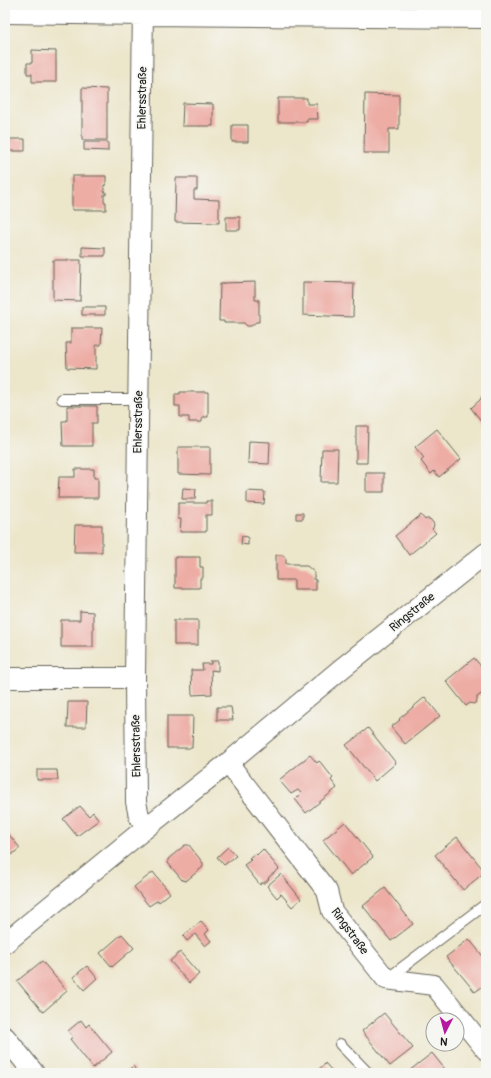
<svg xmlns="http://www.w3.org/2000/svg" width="491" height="1078" font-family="Pangolin,sans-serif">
  <rect width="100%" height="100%" fill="#f6f6f2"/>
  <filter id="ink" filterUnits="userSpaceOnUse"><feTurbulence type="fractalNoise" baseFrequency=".025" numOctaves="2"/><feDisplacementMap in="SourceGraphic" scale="8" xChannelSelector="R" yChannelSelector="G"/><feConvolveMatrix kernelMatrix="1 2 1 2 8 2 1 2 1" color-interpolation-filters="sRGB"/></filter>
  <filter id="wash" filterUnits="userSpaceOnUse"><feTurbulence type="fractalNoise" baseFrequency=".012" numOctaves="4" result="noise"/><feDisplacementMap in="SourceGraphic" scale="16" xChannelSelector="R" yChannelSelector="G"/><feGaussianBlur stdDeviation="0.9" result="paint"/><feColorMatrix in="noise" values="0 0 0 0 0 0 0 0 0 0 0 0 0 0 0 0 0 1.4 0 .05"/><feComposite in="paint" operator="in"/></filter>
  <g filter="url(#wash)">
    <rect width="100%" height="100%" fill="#ece6cb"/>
    <g id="blocks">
      <path fill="#edaca4" d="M32 50 56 51V82H32V74H27V63H32Z
        M82 88 107 89V140H82Z
        M365 94 399 95V129H389V153H364Z
        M278 98H307V104H317L318 119H307V122H278Z
        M183 103 213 104V126H182Z
        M484 108H486V137H484Z
        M232 125H248V142H232Z
        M10 139H25V151H9Z
        M84 142H108V151L84 150Z
        M72 176H106V185H104V192H106V195L104 194V202H106V210H72Z
        M176 178H197V190H194V199L219 200V223L175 222Z
        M226 217H240V230H226Z
        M82 247 105 248V256H82Z
        M53 260H81L80 301 53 300Z
        M255 282V300H259V322H256L251 326H247L244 323H224V321H219L220 284H223V283Z
        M303 282 354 283 353 317 303 315Z
        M82 307H105V315H82Z
        M71 328H102L101 345H96V369L67 368 66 343H71Z
        M180 392H208V417H202V422H189V417H180V406H175V394H180Z
        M486 392V427L471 408 480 400 482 396Z
        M67 406H97V423H92V446H63L62 421H67Z
        M356 426H368L367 463H356Z
        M437 429 461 459 439 477 434 471 431 474 421 461 424 458 415 447Z
        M249 441 270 442 269 464 248 463Z
        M178 447H210V475L178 474Z
        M322 449H338L337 482H321Z
        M75 469H94V478H98V498H58L59 477H75Z
        M366 473H384V492H366Z
        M183 488 196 489 195 499H182Z
        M247 491 265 492 264 504 247 503Z
        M206 501H212V515H206V532H180L181 519H178V503H206Z
        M296 513H303V519H296Z
        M421 515 425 520 426 519H430L434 524 433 528 432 529 436 533 409 555 395 536Z
        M75 525H102V552H74Z
        M242 536 248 537V545L241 544Z
        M276 555H283L286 559V564H298V566H307L314 572V580H316V590H294V580H276Z
        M175 557H200V567H203V578H200V588H175Z
        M80 611 93 612V647H61V620H80Z
        M174 620H198V645H174Z
        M474 658 486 672V692H484L477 697V701L474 704 470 703 466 706 446 681Z
        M211 661H218V671L211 670 212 694 192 695 191 670H203L202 664H211Z
        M425 697 440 716 405 744 391 727 400 720 399 719Z
        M68 702H87L86 727H67Z
        M217 707H231L233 720H217Z
        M167 716H193L192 748H167Z
        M368 728 396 763 375 781 346 745Z
        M310 755 317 763 319 761 321 763 333 778 331 780 337 788 306 813 295 799 301 793 298 790 291 794 279 780Z
        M37 770H57L58 780H37Z
        M80 806 89 816 93 812 99 820 77 836 63 819Z
        M345 822 373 857 351 875 323 840Z
        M5 830 20 848 5 860Z
        M457 837 485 872 463 890 435 855Z
        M185 845H189L203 863V867L186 881 182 880 168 863V859Z
        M228 847 236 856 224 865 217 857Z
        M263 849 279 869 269 877 268 880 264 883H261L260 885 244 865 251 860 249 858 255 853 257 855Z
        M153 872 170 893 159 902 158 900 149 906 134 887Z
        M281 874 301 899 292 907 281 894 277 898 267 886Z
        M385 888 413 924 391 941 363 906Z
        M201 921 209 930 205 934 211 941 205 946 195 934 187 941 183 936Z
        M122 934 134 948 112 967 100 953Z
        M469 939 486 960V984L475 992 446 957Z
        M180 952 199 974 189 983 170 961Z
        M42 961 67 991 43 1012 17 981Z
        M87 966 97 978 84 990 73 977Z
        M384 1013 413 1048 390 1066 362 1031Z
        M81 1020 86 1027 89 1024 112 1052 93 1068 70 1039 73 1037 68 1031Z
        M432 1053 448 1073H411L409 1071Z
        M325 1063 334 1073H314L325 1064Z
        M133 1066 138 1073H125Z"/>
    </g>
  </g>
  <g filter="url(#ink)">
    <use href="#blocks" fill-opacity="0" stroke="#656359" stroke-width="1"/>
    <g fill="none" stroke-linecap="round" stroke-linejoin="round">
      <defs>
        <path id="service" d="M62 399H138
          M387 979 486 904
          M340 1044 368 1073"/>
        <path id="minor" d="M143 5 135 678 136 802 139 816 147 827
          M5 13 143 15 486 18
          M5 678H135
          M228 763 327 891 332 911 386 979 434 985 486 1050
          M5 943 147 827 228 763 341 669 486 553
          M5 1037 34 1073"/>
      </defs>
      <use href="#service" stroke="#656359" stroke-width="12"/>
      <use href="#minor" stroke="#656359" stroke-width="22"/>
      <use href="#service" stroke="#fff" stroke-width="10"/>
      <use href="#minor" stroke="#fff" stroke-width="20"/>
    </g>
  </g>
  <g text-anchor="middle" stroke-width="3" stroke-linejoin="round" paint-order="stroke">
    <g font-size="12" fill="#1c1c1c" stroke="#f6f6f2">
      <text transform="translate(142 98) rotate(-89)" y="4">Ehlersstraße</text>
      <text transform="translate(138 422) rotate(-89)" y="4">Ehlersstraße</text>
      <text transform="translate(412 612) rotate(-39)" y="4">Ringstraße</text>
      <text transform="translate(136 746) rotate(-91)" y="4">Ehlersstraße</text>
      <text transform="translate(350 931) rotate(54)" y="4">Ringstraße</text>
    </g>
  </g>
  <rect width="491" height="1078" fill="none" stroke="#f6f6f2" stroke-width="20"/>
  <g transform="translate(445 1032) rotate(186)"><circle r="19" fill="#f6f6f2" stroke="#9f9f9c"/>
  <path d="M0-3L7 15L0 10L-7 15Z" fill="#b5179e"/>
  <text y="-6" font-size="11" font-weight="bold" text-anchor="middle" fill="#1c1c1c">N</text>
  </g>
</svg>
